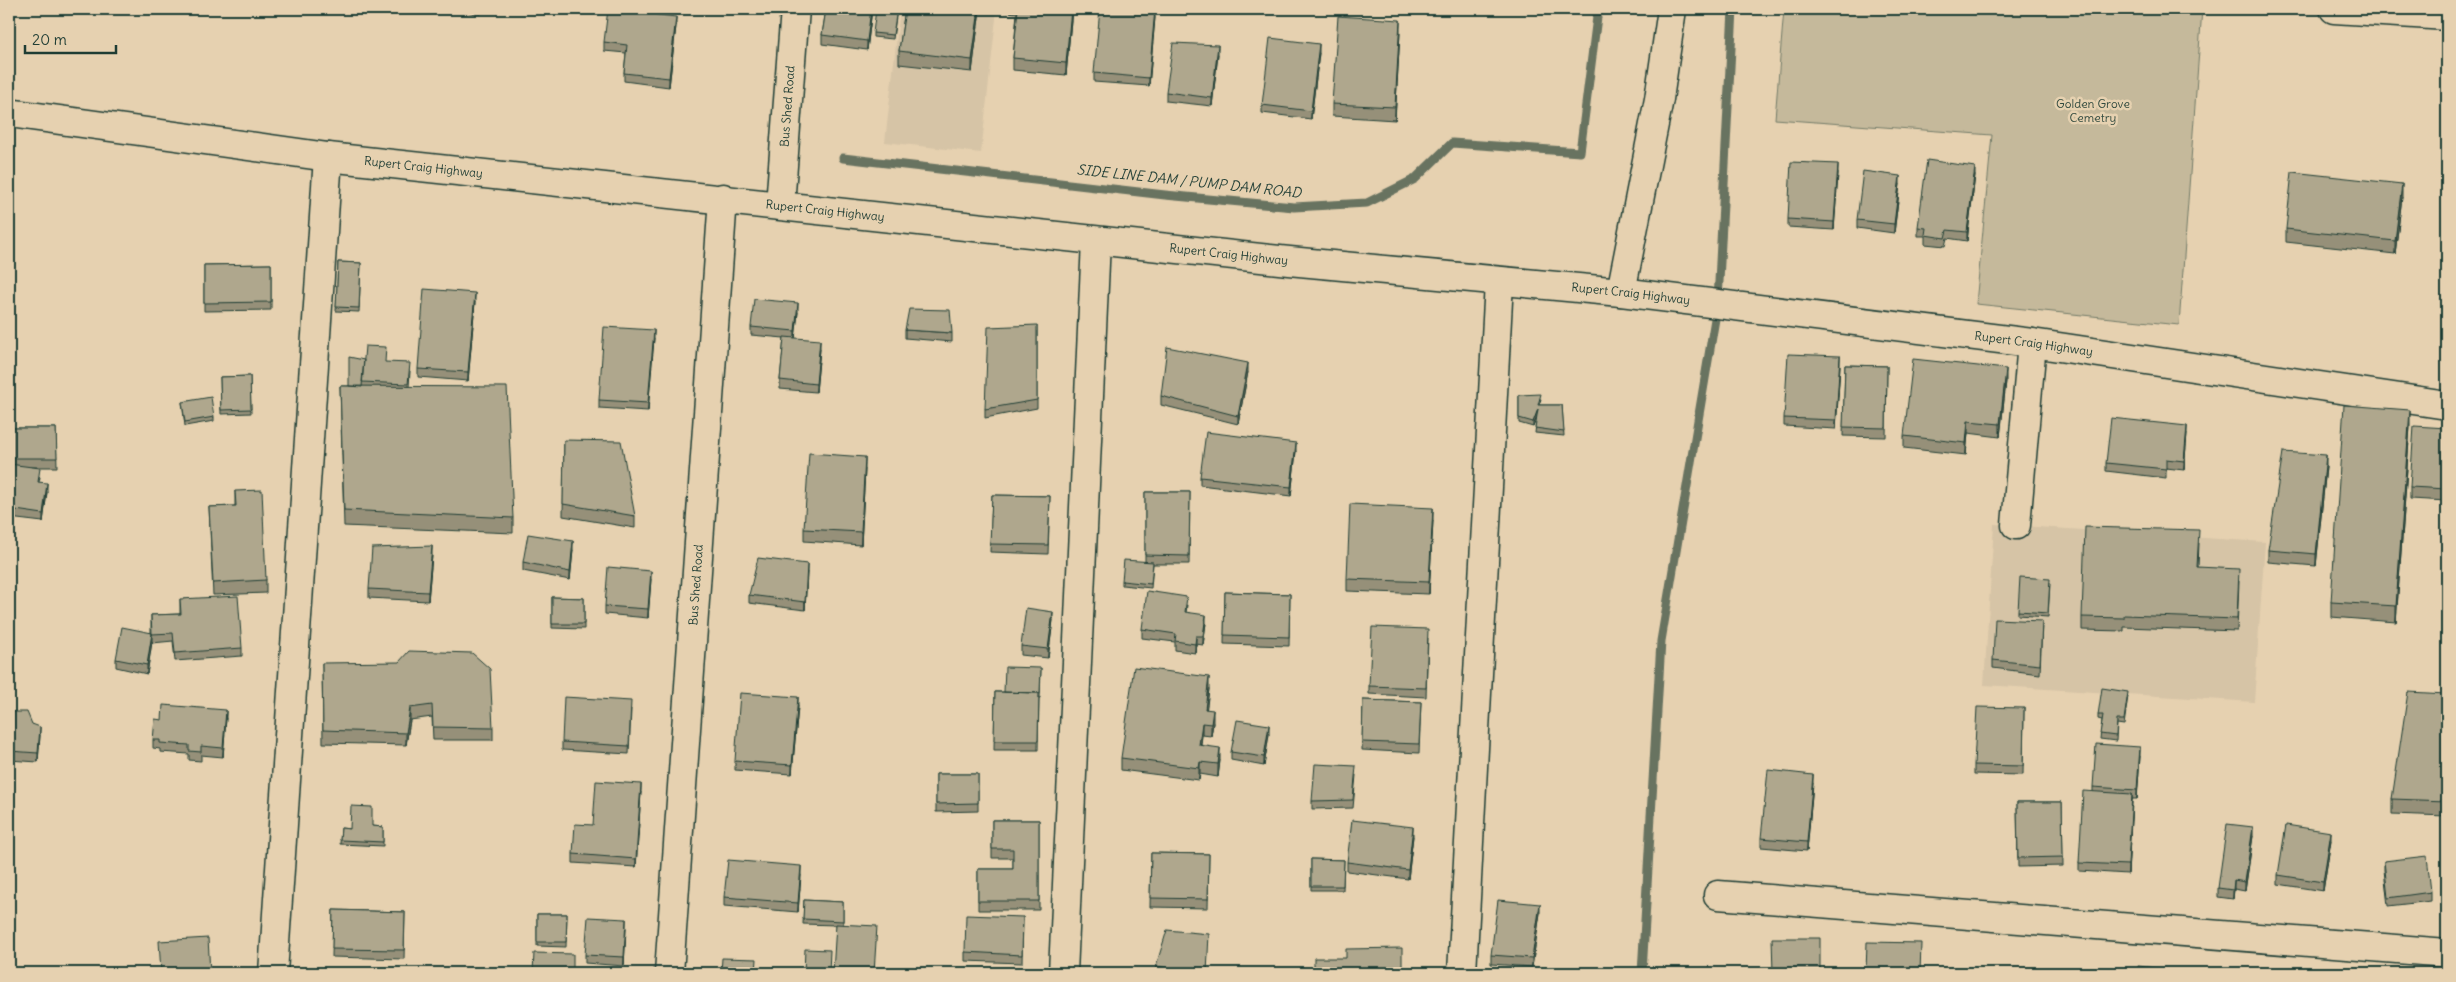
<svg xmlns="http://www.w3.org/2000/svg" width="2456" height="982" font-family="Delius,sans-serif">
  <rect width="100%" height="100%" fill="#e6d1b0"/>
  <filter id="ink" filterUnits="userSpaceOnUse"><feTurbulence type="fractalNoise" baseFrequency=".02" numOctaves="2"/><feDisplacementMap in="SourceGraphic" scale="10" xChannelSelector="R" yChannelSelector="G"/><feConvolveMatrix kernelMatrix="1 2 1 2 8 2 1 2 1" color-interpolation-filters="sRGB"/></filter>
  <g filter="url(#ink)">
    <path fill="#d6c4a6" d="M900 9H997L981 153 885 142Z
      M1994 524 2265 542 2254 702 1984 685Z"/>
    <path fill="#c5b99b" stroke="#727b68" d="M1784 9H2202L2179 325 1976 304 1992 135 1775 119Z"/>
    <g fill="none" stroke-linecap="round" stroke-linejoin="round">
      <path stroke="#687361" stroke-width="9" d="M843 158 1165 195 1294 207 1367 203 1415 179 1452 143 1580 152 1598 9
        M1642 973 1661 641 1718 301 1733 9"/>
      <defs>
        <g id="minor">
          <path d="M2334 9 2447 16"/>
          <path id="s1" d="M780 205 795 9"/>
          <path d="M1621 292 1659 99 1672 9"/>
          <path d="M2016 525 2032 343"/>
          <path d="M1718 895 2447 953"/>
          <path d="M273 973 328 157"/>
          <path id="s2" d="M669 973 723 198"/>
          <path d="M1063 973 1096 241"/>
          <path d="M1462 973 1499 282"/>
        </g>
        <g id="major">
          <path id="s3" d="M9 113 328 157 1289 261 1621 292 2032 343 2447 405"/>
        </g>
      </defs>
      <use href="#minor" stroke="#1f3d34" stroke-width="31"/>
      <use href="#major" stroke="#1f3d34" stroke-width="31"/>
      <use href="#minor" stroke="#e6d1b0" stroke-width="28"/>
      <use href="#major" stroke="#e6d1b0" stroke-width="28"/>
    </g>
    <path fill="#969079" stroke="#1f3d34" d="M435 9H482L481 14Z
      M826 9H872L867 50 822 44V35Z
      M897 9 893 39 873 37V33Z
      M905 9H980L972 72 899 64V51Z
      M999 9H1072L1066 75 1013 70V58L1017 13 999 11Z
      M1155 17 1149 86 1094 82V73Z
      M676 26 669 87 624 81V73L626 53 604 51V42Z
      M1400 32 1395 120 1332 116V104Z
      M1319 53 1311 119 1262 113V105Z
      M1218 54 1212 106 1166 101V92Z
      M1838 173 1834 230 1788 227V219Z
      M1975 175 1967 241 1947 238 1945 246 1925 244V236H1918V227Z
      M1900 184 1894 233 1857 228V220Z
      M2402 197 2395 254 2286 242V229Z
      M338 262 361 263 359 312 336 311Z
      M271 264V310L204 311V265Z
      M475 302 468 381 418 377V369Z
      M798 312 795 338 820 349 816 392 780 389V380L784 338 751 335V327Z
      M1037 325V408L985 418V409Z
      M905 330 952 333V342L905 338Z
      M654 338 648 411 599 408V400Z
      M364 360 410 371 409 387 513 518V533L344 526 340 386H349Z
      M1840 365 1836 429 1784 426V418Z
      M1845 365 1887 366 1886 437 1843 436Z
      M1248 372 1238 424 1161 405V396Z
      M250 376 251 413 221 414 220 377Z
      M2006 381 2000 437 1968 433 1966 455 1904 448V436Z
      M1519 395 1541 399 1539 405H1562L1564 436 1535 433 1537 416 1533 427 1519 423Z
      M182 402 214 417V421L185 426Z
      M2410 426 2396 622 2331 617V602Z
      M9 428H56L57 467H27L40 477 39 482 47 492 43 522 9 518Z
      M2447 428V501L2410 499V487Z
      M2187 434 2184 470 2166 468V478L2106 471V463Z
      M564 440 635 516V528L563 516Z
      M1296 451 1291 496 1200 485V477Z
      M2326 467 2316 566 2268 562V550Z
      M865 469 861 545 804 541V529Z
      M235 491 266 580V593L213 595 209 507 235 506Z
      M1145 492H1190L1189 564H1153L1151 588 1122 585V581L1145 562Z
      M992 495 1050 496 1048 554 990 552Z
      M1433 520 1429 594 1347 591V579Z
      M2199 543 2198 567 2239 581 2237 631 2124 627V631L2082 630V617Z
      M573 550 570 580 523 571V562Z
      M432 555 428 601 369 598V589Z
      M807 572 805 610 749 603V595Z
      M651 579 648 618 605 614V606Z
      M2050 583 2048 617 2018 615V611Z
      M1225 592 1290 594 1289 646 1224 644Z
      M552 597 584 598V629L552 628Z
      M180 599 242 648V656L175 661 173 641 152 643V641L147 674 116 667V659L151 633V615L180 614Z
      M1187 605 1186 613 1206 623 1203 645 1196 644 1195 653 1175 650V642L1142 638V629Z
      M1053 620 1048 658 1021 655V646Z
      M2042 621 2040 674 1993 668V660Z
      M1428 638 1426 697 1369 694V686Z
      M322 663 493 728V740H433L432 717 410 720 406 745 323 743Z
      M1041 668 1040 698H1039L1038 750H994L995 692H1004Z
      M1209 689 1206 710 1213 723 1211 736 1202 735 1201 745 1220 760 1218 777 1200 774 1199 780 1121 770V758Z
      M2447 694V816L2392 814V799Z
      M2128 696 2124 725 2117 724 2116 741 2100 739 2102 720 2098 719V715Z
      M1363 700 1421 702 1419 753 1362 750Z
      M798 706 792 774 735 770V761Z
      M2024 708 2023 775 1974 774V765Z
      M631 709 629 754 562 750V742Z
      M9 712 32 724 40 735 38 762 9 760Z
      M226 718 223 757 201 755V761L189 760V754L160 752V749L153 748V740Z
      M1269 734 1264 766 1231 760V752Z
      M2140 756 2137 799H2132L2128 874 2079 871V863L2093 792V787Z
      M936 774H978V811L936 812Z
      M1356 775 1353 808 1312 809V801Z
      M1813 783 1807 851 1761 847V838Z
      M641 792 636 867 573 863V854L593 825Z
      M2017 802H2062L2063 866 2018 867Z
      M992 820H1039V910H978V869H1013V858H992Z
      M372 826 383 827V846L340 844 341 828 350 829Z
      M1413 836 1408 879 1347 871V862Z
      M2253 836 2245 891 2234 889 2233 899 2218 897V888Z
      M2331 840 2323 891 2278 884V875Z
      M1151 853 1209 854 1208 908 1150 907Z
      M1311 859 1344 860 1343 890H1311Z
      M2384 861 2431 892V901L2388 906 2384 870Z
      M801 875 798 912 724 906V897Z
      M804 900 843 902V924L877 934 836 925 803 924Z
      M333 910 405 912 404 959 332 957Z
      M1540 913 1532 967 1491 964V955Z
      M537 914H567L566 947 537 946Z
      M1023 917 1022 963 965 961V952Z
      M626 928 624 966 585 963V955Z
      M1156 966 1208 973H1156Z"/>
    <path fill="#7a7563" stroke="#1f3d34" d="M871 9H872L867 50V41Z
      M979 9H980L972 72V60Z
      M1071 9H1072L1066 75V63Z
      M1155 9V17L1149 86V78Z
      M676 17V26L669 87V78Z
      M1400 20V32L1395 120V107Z
      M1319 44V53L1311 119V111Z
      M1218 45V54L1212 106V98Z
      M1838 164V173L1834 230V222Z
      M1975 167V175L1967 241V232Z
      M1900 176V184L1894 233V224Z
      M2402 184V197L2395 254V241Z
      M475 293V302L468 381V372Z
      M798 303V312L795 339V331Z
      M654 330V338L648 411V403Z
      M820 340V349L816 392V384Z
      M1840 356V365L1836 429V420Z
      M1248 363V372L1238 424V416Z
      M2006 369V381L2000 437V424Z
      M1538 409V413L1533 427V422Z
      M2410 410V426L2396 622V606Z
      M1968 421V433L1966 455V443Z
      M2187 426V434L2184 470V461Z
      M1296 443V451L1291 496V487Z
      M2326 455V467L2316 566V554Z
      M865 457V469L861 545V532Z
      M47 483V492L43 522V514Z
      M1433 508V520L1429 594V582Z
      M573 541V550L570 580V572Z
      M432 546V555L428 601V592Z
      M807 564V572L805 610V602Z
      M651 571V579L648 618V609Z
      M1053 612V620L1048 658V649Z
      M1206 615V623L1203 645V636Z
      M152 633V642L147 674V665Z
      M1196 636V644L1195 653V644Z
      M1209 677V689L1205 722V709Z
      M798 697V706L792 774V765Z
      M410 708V720L406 745V733Z
      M226 710V718L223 757V748Z
      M1213 710V723L1211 736V724Z
      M1202 723V735L1199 757V745Z
      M1269 725V734L1264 766V757Z
      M40 727V735L38 762V753Z
      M2140 747V756L2137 799V790Z
      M1220 748V760L1218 777V764Z
      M1200 762V774L1199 780V768Z
      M1813 775V783L1807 851V842Z
      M641 784V792L636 867V859Z
      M2132 794V803L2128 874V865Z
      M1413 827V836L1408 879V870Z
      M2253 827V836L2245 891V882Z
      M2331 832V840L2323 891V882Z
      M801 866V875L798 912V903Z
      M2234 880V889L2233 899V890Z
      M1540 904V913L1532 967V958Z
      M626 919V928L624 966V957Z"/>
    <path fill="#afa78d" stroke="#1f3d34" d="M608 9 676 17 669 78 624 73 627 45 604 42Z
      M826 9H871L867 41 822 35Z
      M876 9H897L893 35 873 33Z
      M905 9H979L972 60 899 51Z
      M1018 9H1071L1066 63 1013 58Z
      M1100 9H1155L1149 78 1094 73Z
      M1338 16 1400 20 1395 107 1332 104Z
      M1270 38 1319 44 1311 111 1262 105Z
      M1173 43 1218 45 1212 98 1166 92Z
      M1927 160 1975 167 1967 232 1947 230 1945 238 1925 235 1926 228 1918 227Z
      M1791 162 1838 164 1834 222 1788 219Z
      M1863 171 1900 176 1894 224 1857 220Z
      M2292 172 2402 184 2395 241 2286 229Z
      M338 262 361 263 359 308 336 307Z
      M271 264V302L204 303V265Z
      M424 289 475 293 468 372 418 369Z
      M754 299 798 303 795 331 751 327Z
      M909 309 950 310 952 333 905 330Z
      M1037 325V400L985 409 988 327Z
      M604 327 654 330 648 403 599 400Z
      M784 337 820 340 816 384 780 380Z
      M365 346 386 347 385 362 410 363 408 384 362 382Z
      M1167 347 1248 363 1238 416 1161 396Z
      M1788 354 1840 356 1836 420 1784 418Z
      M349 357 364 360 362 387 349 386Z
      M1913 359 2006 369 2000 424 1968 421 1966 443 1904 436Z
      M1845 365 1887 366 1886 428 1843 427Z
      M250 376 251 409 221 410 220 377Z
      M340 386 507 387 513 518 344 510Z
      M1541 394 1538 405H1562L1564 432 1535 428 1538 409 1533 422 1519 418V395Z
      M211 397 214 417 185 422 182 402Z
      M2344 405 2410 410 2396 606 2331 602Z
      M2111 418 2187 426 2184 461 2166 459V469L2106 463Z
      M2414 426 2447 428V489L2410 487Z
      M9 428H56L57 458H9Z
      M1206 432 1296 443 1291 487 1200 477Z
      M564 440 621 441 635 516 563 504Z
      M2283 452 2326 455 2316 554 2268 550Z
      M809 453 865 457 861 532 804 529Z
      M9 464 40 468 38 482 47 483 43 514 9 509Z
      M262 490 266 580 213 583 209 507 236 506 235 491Z
      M1145 492H1190L1189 556 1145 555Z
      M992 495 1050 496 1048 545 990 544Z
      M1350 504 1433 508 1429 582 1347 579Z
      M2085 527 2199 530 2197 567 2239 569 2237 619 2124 615V618L2082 617Z
      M528 534 573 541 570 572 523 562Z
      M432 546 428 592 369 589 372 548Z
      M758 558 807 564 805 602 749 595Z
      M1124 560 1153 562 1151 584 1122 581Z
      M608 567 651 571 648 609 605 606Z
      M2020 577 2050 579 2048 613 2018 611Z
      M1147 591 1187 597 1185 612 1206 615 1203 636H1196L1195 644 1175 641 1176 634 1142 629Z
      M1225 592 1290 594 1289 637 1224 635Z
      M238 596 242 648 175 653 173 633 152 634 151 615 181 614 180 599Z
      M552 597 584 598V624H552Z
      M1026 608 1053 612 1048 649 1021 646Z
      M1995 619 2042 621 2040 665 1993 660Z
      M122 627 152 633 147 665 116 659Z
      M1372 627 1428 629 1426 688 1369 686Z
      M409 651 472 653 490 669 493 728 433 727 432 705 410 708 406 733 323 730 322 663 399 662Z
      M1005 667 1041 668 1040 693H1039L1004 692Z
      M1134 667 1209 677 1205 709 1213 710 1211 724 1202 723 1199 745 1220 748 1218 764 1200 762 1199 768 1121 758Z
      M2102 688 2128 692 2124 720H2117L2116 736 2100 734 2103 715H2098Z
      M995 692 1039 693 1038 741H994Z
      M2408 692 2447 694V801L2392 799Z
      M740 693 798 697 792 765 735 761Z
      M564 697 631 701 629 746 562 742Z
      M1363 700 1421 702 1419 744 1362 742Z
      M163 705 226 710 223 748 201 746V752L189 751V745L160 743V740H153L155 719 162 720Z
      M1977 707 2024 708 2023 766 1974 765Z
      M9 712H27L32 724 40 727 38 753 9 751Z
      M1237 720 1269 725 1264 757 1231 752Z
      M2096 744 2140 747 2137 790 2093 787Z
      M1315 764 1356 766 1353 800 1312 801Z
      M1768 770 1813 775 1807 842 1761 838Z
      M936 774H978V803L936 804Z
      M596 781 641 784 636 859 573 854 575 824 593 825Z
      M2083 791 2132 794 2128 865 2079 863Z
      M2017 802H2062L2063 857 2018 858Z
      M351 806 372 807V826L383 827V842L340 840 341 828 350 829Z
      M992 820H1039V901H978V869H1013V849H992Z
      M1352 820 1413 827 1408 870 1347 862Z
      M2227 824 2253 827 2245 882 2234 880 2233 890 2218 888Z
      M2286 825 2331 832 2323 882 2278 875Z
      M1151 853 1209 854 1208 899 1150 898Z
      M2427 856 2431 892 2388 898 2384 861Z
      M1311 859 1344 860 1343 886H1311Z
      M728 860 801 866 798 903 724 897Z
      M804 900 843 902V921L803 919Z
      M1498 900 1540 904 1532 958 1491 955Z
      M333 910 405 912 404 950 332 949Z
      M537 914H567L566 942H537Z
      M966 915 1023 917 1022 955 965 952Z
      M588 917 626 919 624 957 585 955Z
      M836 924 877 926 874 973H833Z
      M1167 930 1209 934 1207 973H1198L1156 966Z
      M208 938 210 973H161L159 941Z
      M1772 938H1820V973H1773Z
      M1867 942 1921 943 1920 973H1866Z
      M1402 948V973H1304V972H1314V958H1346V949Z
      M805 949 830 950 829 973H804Z
      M534 953 573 954V973H533Z
      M722 958 757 959 756 973H721Z
      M2138 966 2174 970 2173 973H2138Z"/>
  </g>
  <g text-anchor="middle" stroke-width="5" stroke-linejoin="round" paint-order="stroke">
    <g font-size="12" fill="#30493e" stroke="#e6d1b0">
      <text x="2093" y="108">Golden Grove<tspan x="2093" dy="14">Cemetry</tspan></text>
    </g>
    <g font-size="12" fill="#1f3d34" stroke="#e6d1b0">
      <text dy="4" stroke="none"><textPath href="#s1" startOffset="99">Bus Shed Road</textPath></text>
      <text dy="4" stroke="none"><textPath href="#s3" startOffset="418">Rupert Craig Highway</textPath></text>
      <text dy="4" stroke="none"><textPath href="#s3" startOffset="822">Rupert Craig Highway</textPath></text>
      <text dy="4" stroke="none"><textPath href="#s3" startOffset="1228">Rupert Craig Highway</textPath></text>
      <text dy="4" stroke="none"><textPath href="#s3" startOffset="1632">Rupert Craig Highway</textPath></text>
      <text dy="4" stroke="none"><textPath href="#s3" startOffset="2038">Rupert Craig Highway</textPath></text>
      <text dy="4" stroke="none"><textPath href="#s2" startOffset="389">Bus Shed Road</textPath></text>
    </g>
    <g font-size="14" font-style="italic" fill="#2b463c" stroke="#e6d1b0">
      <text transform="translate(1189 181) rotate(6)" y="5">SIDE LINE DAM / PUMP DAM ROAD</text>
    </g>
  </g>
  <rect width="2456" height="982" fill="none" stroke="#e6d1b0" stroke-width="30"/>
  <rect x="15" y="15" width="2426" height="952" fill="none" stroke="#1f3d34" stroke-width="2" filter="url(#ink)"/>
  <path d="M25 45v8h91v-8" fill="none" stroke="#1f3d34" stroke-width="2.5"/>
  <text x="32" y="45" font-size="15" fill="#1f3d34" stroke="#e6d1b0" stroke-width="4" paint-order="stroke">20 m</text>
</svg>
